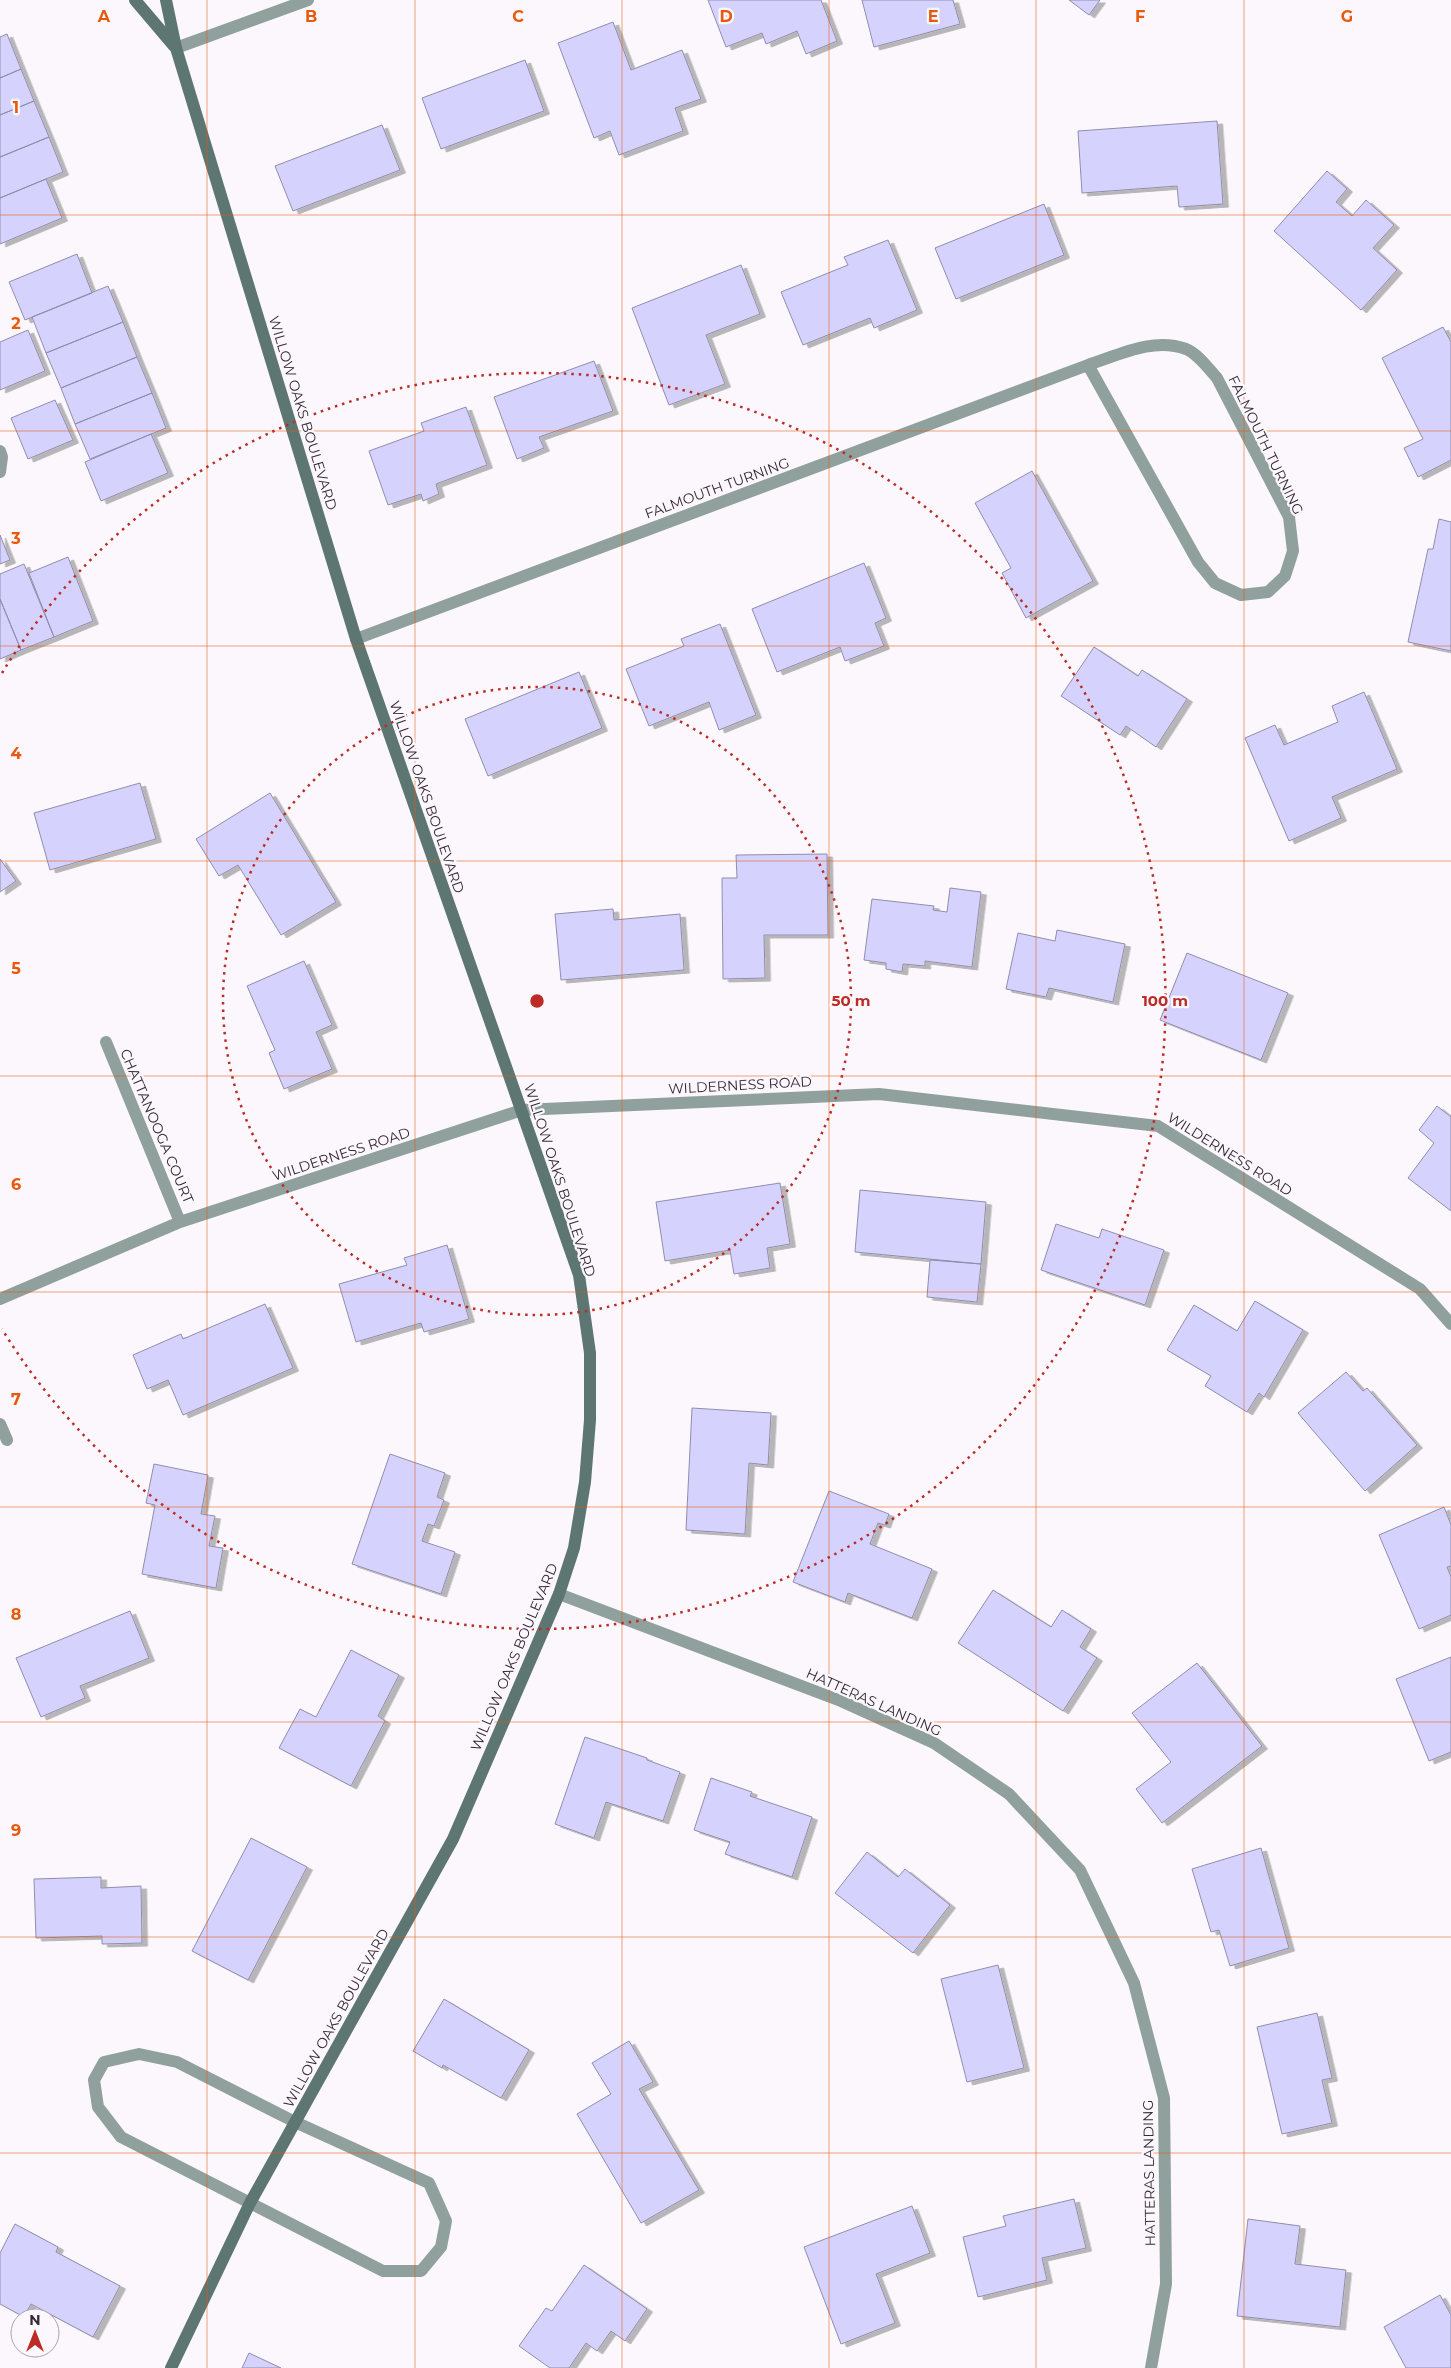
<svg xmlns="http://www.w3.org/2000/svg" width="1451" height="2368" font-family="Montserrat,sans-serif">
  <defs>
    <filter id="shadow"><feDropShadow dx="5.5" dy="3" stdDeviation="0" flood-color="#0004"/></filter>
  </defs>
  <rect width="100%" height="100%" fill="#fbf7fc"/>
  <path fill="#d6d2fe" stroke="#908dab" filter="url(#shadow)" d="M708 0H821L837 41 806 54 797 31 766 44 762 33 726 47Z
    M862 0H953L960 24 874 47Z
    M1069 0H1100L1089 15Z
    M613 22 631 70 682 50 701 99 675 108 683 131 619 155 610 131 594 138 558 43Z
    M7 34 21 69 0 78V37Z
    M525 60 544 111 441 149 422 98Z
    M21 69 34 101 0 115V78Z
    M34 101 49 137 0 157V115Z
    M1217 121 1223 204 1179 207 1177 186 1082 193 1078 131Z
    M382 125 400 170 293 211 275 166Z
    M49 137 63 172 0 198V157Z
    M1327 171 1347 189 1336 202 1352 216 1366 200 1394 225 1373 248 1397 270 1361 310 1274 231Z
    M46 179 62 218 0 244V198Z
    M1044 204 1064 255 956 299 935 248Z
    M888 240 917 310 874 328 870 318 803 345 781 292 848 265 844 257Z
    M77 254 92 293 25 320 9 282Z
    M741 265 760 314 706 335 725 384 669 405 632 308Z
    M108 286 123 322 46 353 32 317Z
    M123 322 137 357 61 388 46 353Z
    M1443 327 1451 342V460L1418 477 1404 448 1423 439 1382 358Z
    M28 330 45 371 0 390V342Z
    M137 357 152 393 75 424 61 388Z
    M594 361 613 411 539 437 544 448 517 459 494 397Z
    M152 393 166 428 90 459 75 424Z
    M55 400 73 440 28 459 11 418Z
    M466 407 487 465 436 484 439 494 423 501 421 494 388 505 369 451 424 431 421 423Z
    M151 434 168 473 101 501 85 462Z
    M1032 471 1093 581 1026 618 1002 573 1011 568 975 503Z
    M1439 519 1451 522V651L1408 642 1428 549H1433Z
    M0 535 10 560 0 564Z
    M68 557 93 621 54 637 29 573Z
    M864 563 886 618 875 623 884 646 845 661 840 647 777 672 752 609Z
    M24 564 54 637 21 650 0 599V574Z
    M0 599 21 650 0 659Z
    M720 624 756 715 719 730 709 702 649 726 626 669 684 646 681 639Z
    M1094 647 1138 676 1142 670 1187 699 1156 747 1126 726 1120 735 1061 696Z
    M579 672 602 728 488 776 465 719Z
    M1364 692 1397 769 1332 797 1341 818 1289 841 1245 738 1275 725 1284 745 1338 722 1332 706Z
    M140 783 156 839 50 870 34 813Z
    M270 793 336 902 281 935 238 865 219 876 196 839Z
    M827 854 828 935H764L765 978 723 979 722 878H737L736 855Z
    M0 859 16 881 0 892Z
    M950 888 981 892 972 967 925 961V966L903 964 902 972 886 969V963L864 960 872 899 934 906 933 910 947 912Z
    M613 909 614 920 680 914 684 970 561 980 555 914Z
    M1057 930 1125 944 1113 1002 1049 988 1046 997 1006 989 1018 933 1055 941Z
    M1187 953 1288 993 1261 1060 1160 1020Z
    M304 961 332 1025 316 1032 332 1069 284 1089 269 1053 275 1050 247 986Z
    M1437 1106 1451 1117V1211L1408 1178 1434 1143 1419 1130Z
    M780 1183 790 1244 767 1248 770 1268 734 1274 730 1250 665 1261 656 1202Z
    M860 1190 986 1202 981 1264 855 1252Z
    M1056 1224 1099 1238 1102 1229 1164 1250 1145 1305 1041 1270Z
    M447 1245 469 1319 424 1332 421 1323 356 1342 339 1284 407 1265 404 1258Z
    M930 1260 981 1264 977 1302 927 1297Z
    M1255 1301 1303 1330 1264 1397 1259 1393 1247 1412 1205 1386 1211 1376 1167 1350 1194 1305 1237 1331Z
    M265 1304 293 1368 183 1415 168 1380 147 1389 133 1355 181 1334 183 1339Z
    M1346 1372 1363 1391 1367 1388 1417 1445 1365 1491 1298 1413Z
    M692 1408 771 1413 768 1465 749 1463 745 1534 686 1530Z
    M390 1454 445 1473 437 1497 444 1500 434 1526 428 1524 422 1541 455 1552 441 1594 352 1564Z
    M154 1464 208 1475 201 1514 215 1516 209 1546 223 1548 216 1588 142 1574 155 1505 146 1503Z
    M829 1491 889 1514 885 1525 878 1523 870 1544 932 1569 912 1618 848 1593 845 1602 793 1582Z
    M1444 1507 1451 1525V1566L1447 1567 1451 1577V1615L1419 1629 1379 1535Z
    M993 1590 1051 1627 1062 1610 1091 1629 1080 1647 1097 1658 1063 1711 958 1643Z
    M130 1611 149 1658 80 1686 85 1698 41 1717 16 1658Z
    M351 1650 399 1675 378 1716 385 1721 351 1786 279 1748 300 1709 316 1717Z
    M1451 1657V1752L1429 1761 1396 1679Z
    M1197 1663 1262 1746 1162 1823 1136 1789 1171 1762 1132 1713Z
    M585 1737 647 1758V1760L680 1772 663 1821 606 1802 594 1838 555 1824Z
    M711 1778 752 1792 750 1796 812 1817 792 1877 725 1854 730 1842 694 1830Z
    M251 1838 307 1867 248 1980 192 1951Z
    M1261 1848 1289 1948 1230 1966 1219 1930 1211 1932 1192 1869Z
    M867 1852 898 1877 905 1869 950 1905 913 1953 835 1893Z
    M101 1877V1888L141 1886 142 1943 102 1944V1936L36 1938 34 1879Z
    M998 1965 1024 2068 967 2082 941 1979Z
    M444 1999 529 2050 501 2098 443 2065 442 2068 413 2051Z
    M1317 2013 1332 2078 1322 2080 1332 2123 1282 2134 1257 2027Z
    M629 2041 653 2082 639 2089 699 2190 641 2223 577 2114 611 2094 592 2063Z
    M1074 2199 1086 2248 1042 2258 1047 2280 978 2297 963 2237 1006 2226 1003 2216Z
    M912 2206 930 2253 876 2274 895 2323 841 2344 804 2247Z
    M1248 2219 1300 2226 1295 2264 1346 2270 1340 2327 1237 2316Z
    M15 2224 58 2247 56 2252 120 2286 93 2337 31 2304 24 2317 0 2304V2253Z
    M584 2265 647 2309 625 2341 611 2331 597 2351 586 2343 569 2368H550L519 2346 546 2308 552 2311Z
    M1440 2295 1451 2315V2368H1406L1384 2327Z
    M249 2353 281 2368H242Z"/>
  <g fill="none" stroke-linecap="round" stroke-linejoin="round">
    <path stroke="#8fa09d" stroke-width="12" d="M139 2054 177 2062 295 2122 429 2183 446 2221 441 2247 421 2271H383L121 2137 98 2107 94 2080 104 2062Z"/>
    <path stroke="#8fa09d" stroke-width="12" d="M176 48 308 0
      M0 451 2 457 0 472
      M356 639 1088 365C1119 355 1153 337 1186 349 1198 354 1208 368 1217 378L1289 517 1293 551 1285 576 1268 592 1241 595 1215 583 1198 562 1088 365
      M106 1042 180 1222
      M0 1299 180 1222 522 1110 879 1094 1158 1126 1420 1289 1451 1324
      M0 1424 7 1440
      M559 1594 841 1701 934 1743 1009 1794 1080 1870 1134 1983 1164 2098 1166 2284 1151 2368"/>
    <path stroke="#5d7672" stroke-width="12" d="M135 0 174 46
      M166 0 176 48 356 639 579 1275 590 1353V1420L585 1482 574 1548 559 1594 453 1839 250 2203 171 2368"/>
  </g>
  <path fill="none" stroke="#e8590c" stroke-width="1" stroke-opacity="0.55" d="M207 0V2368M415 0V2368M622 0V2368M829 0V2368M1036 0V2368M1244 0V2368M0 215H1451M0 431H1451M0 646H1451M0 861H1451M0 1076H1451M0 1292H1451M0 1507H1451M0 1722H1451M0 1937H1451M0 2153H1451"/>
  <g fill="none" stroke="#bb2c26" stroke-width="2.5" stroke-dasharray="2.5 5">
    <circle cx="537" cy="1001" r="314"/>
    <path d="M2 673A628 628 0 1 1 2 1329"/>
  </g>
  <g text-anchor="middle" stroke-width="4.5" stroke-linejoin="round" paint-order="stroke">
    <g font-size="14" fill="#322933" stroke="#fbf7fc">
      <text transform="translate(303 413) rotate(73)" y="5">WILLOW OAKS BOULEVARD</text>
      <text transform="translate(1266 445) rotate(64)" y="5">FALMOUTH TURNING</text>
      <text transform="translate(717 488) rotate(-20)" y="5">FALMOUTH TURNING</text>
      <text transform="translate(427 797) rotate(71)" y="5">WILLOW OAKS BOULEVARD</text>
      <text transform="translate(740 1085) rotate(-3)" y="5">WILDERNESS ROAD</text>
      <text transform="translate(157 1126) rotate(67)" y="5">CHATTANOOGA COURT</text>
      <text transform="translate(341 1154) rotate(-18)" y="5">WILDERNESS ROAD</text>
      <text transform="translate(1230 1154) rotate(32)" y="5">WILDERNESS ROAD</text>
      <text transform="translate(560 1180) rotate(72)" y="5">WILLOW OAKS BOULEVARD</text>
      <text transform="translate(514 1657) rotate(-67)" y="5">WILLOW OAKS BOULEVARD</text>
      <text transform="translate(874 1702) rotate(24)" y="5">HATTERAS LANDING</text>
      <text transform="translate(336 2018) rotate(-61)" y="5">WILLOW OAKS BOULEVARD</text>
      <text transform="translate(1149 2173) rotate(-91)" y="5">HATTERAS LANDING</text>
    </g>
  </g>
  <g font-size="16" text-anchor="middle" font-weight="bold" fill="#e8590c" stroke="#fbf7fc" stroke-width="4.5" stroke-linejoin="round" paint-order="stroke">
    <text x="104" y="22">A</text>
    <text x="311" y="22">B</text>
    <text x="518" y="22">C</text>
    <text x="726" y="22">D</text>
    <text x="933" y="22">E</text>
    <text x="1140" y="22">F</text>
    <text x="1347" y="22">G</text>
    <text x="16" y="113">1</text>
    <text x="16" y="329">2</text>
    <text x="16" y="544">3</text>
    <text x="16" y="759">4</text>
    <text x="16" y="974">5</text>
    <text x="16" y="1190">6</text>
    <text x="16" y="1405">7</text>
    <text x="16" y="1620">8</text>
    <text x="16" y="1836">9</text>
  </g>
  <circle cx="537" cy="1001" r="8" fill="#bb2c26" stroke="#fbf7fc" stroke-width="2.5"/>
  <g font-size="15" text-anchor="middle" font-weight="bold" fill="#bb2c26" stroke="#fbf7fc" stroke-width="4.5" stroke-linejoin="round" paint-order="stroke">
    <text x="851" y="1006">50 m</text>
    <text x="1165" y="1006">100 m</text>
  </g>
  <g transform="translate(35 2333)"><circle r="24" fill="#fbf7fc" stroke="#aba5ac"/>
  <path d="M0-4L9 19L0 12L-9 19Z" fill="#bb2c26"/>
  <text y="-8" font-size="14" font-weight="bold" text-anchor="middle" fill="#322933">N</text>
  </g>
</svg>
